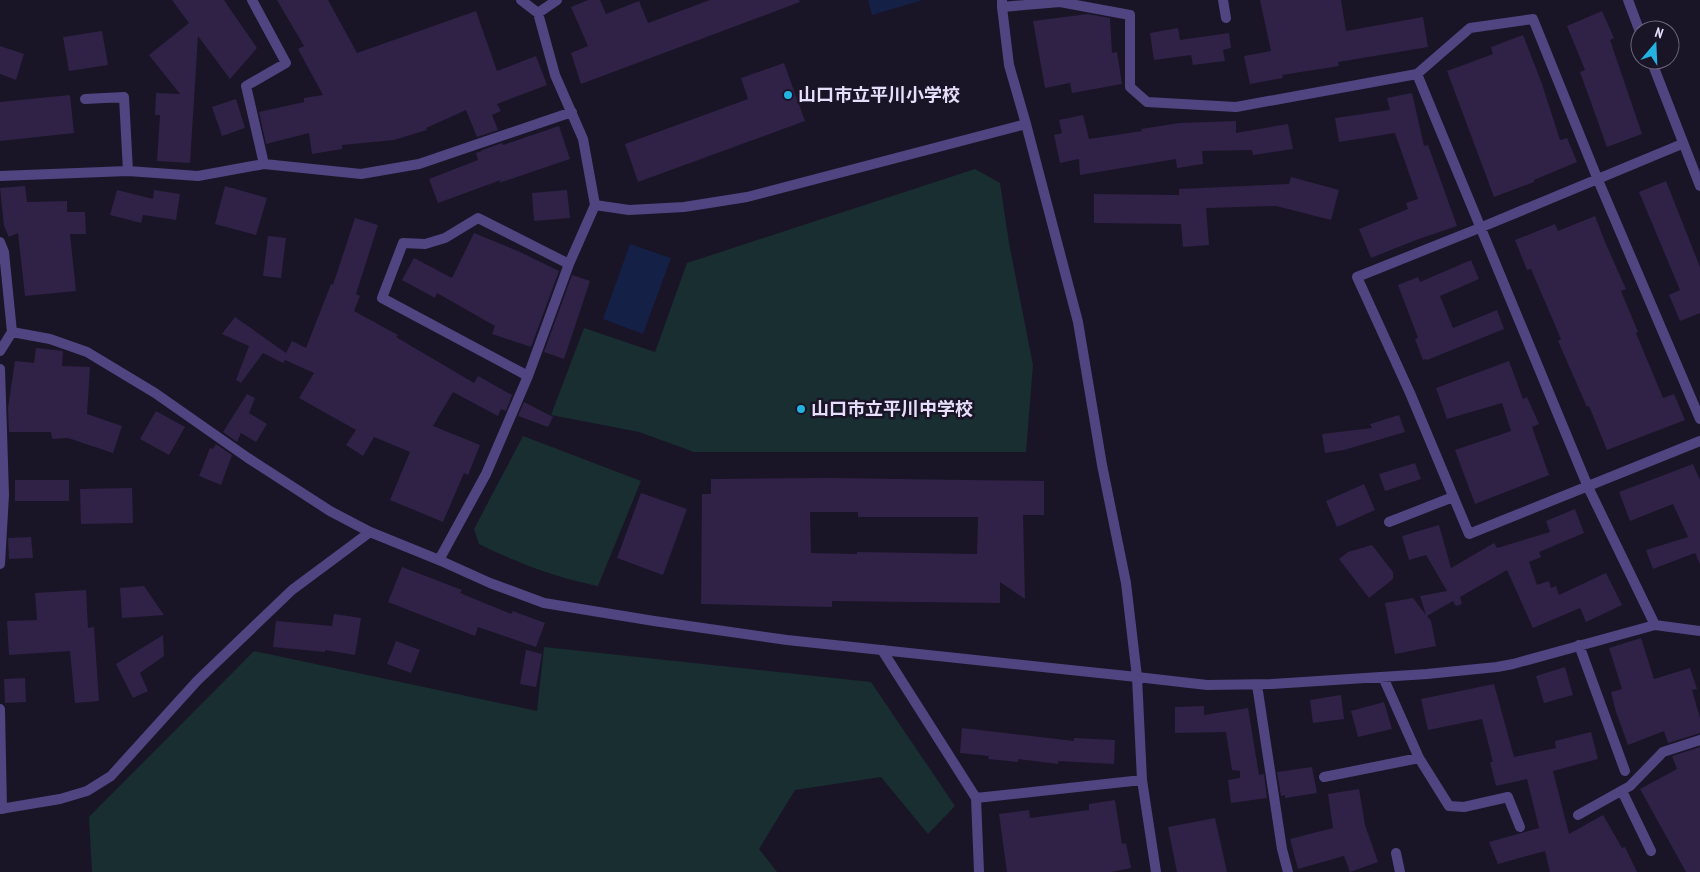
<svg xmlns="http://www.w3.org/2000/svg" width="1700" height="872" font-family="'PT Sans Narrow','Noto Sans JP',sans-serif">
  <rect width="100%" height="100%" fill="#1a1427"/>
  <path fill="#182e30" d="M975 169 1000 183 1009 243 1033 365 1026 452H694L639 432 551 415 584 328 655 352 687 263Z
    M523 436 641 481 598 586C557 578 517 563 479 544L474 529Z
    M544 647 871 682 955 806 928 834 881 777 795 790 759 849 777 872H92L89 817 254 651 537 711Z"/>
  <path fill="#142045" d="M868 0H923L872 15Z
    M630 244 671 258 643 334 603 319Z"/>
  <path fill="#2f2246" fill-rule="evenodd" d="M172 0H224L257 48 230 79 198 36 190 163 157 161 160 115H155L156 93 180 94 149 55 189 23Z
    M277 0H328L357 53 476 11 497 71 536 56 547 85 497 104 501 111 492 115 498 130 477 137 466 110 426 128 427 130 394 140 342 145V149L312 154 309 133 266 144 259 112 304 102V98L323 95 298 49 304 46Z
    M588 0H600L606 14 639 1 648 23 710 0H799L800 2 581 84 571 53 588 46 571 7Z
    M1260 0H1341L1346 31 1423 17 1428 47 1338 62 1339 66 1282 75 1283 78 1250 84 1244 56 1271 51Z
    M1602 11 1614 38 1610 40 1642 134 1607 147 1580 72 1585 70 1567 26Z
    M1088 14 1110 18 1112 53 1117 52 1122 84 1072 93 1070 83 1045 88 1033 21Z
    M1178 28 1180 40 1229 33 1231 48 1223 50 1225 61 1193 65 1191 55 1154 60 1150 33Z
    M102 31 108 65 69 71 63 37Z
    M1523 35 1542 84 1560 140 1567 138 1577 162 1534 180V182L1494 197 1447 71 1493 54 1491 47Z
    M0 46 24 54 16 80 0 74Z
    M784 63 805 121 638 182 625 144 748 99 741 78Z
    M1412 93 1424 146 1428 145 1457 226 1416 240 1371 258 1359 229 1408 209 1406 203 1418 199 1395 133 1339 142 1335 118 1390 110 1387 98Z
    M70 95 74 133 0 141V102Z
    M236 99 245 128 222 136 212 107Z
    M1083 115 1089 139 1142 131 1141 129 1179 123 1236 121V133L1288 124 1293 149 1253 155 1252 150 1202 151 1203 164 1177 168 1176 159 1080 175 1079 159 1060 163 1054 135 1062 133 1059 120Z
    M559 126 570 159 499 183 501 180 438 203 429 179 478 160 476 153 482 151V150L502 143 503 145Z
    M1291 177 1339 190 1331 220 1276 206 1206 208 1209 245 1183 247 1181 224 1094 223V194L1179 195V189L1289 184Z
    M1666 181 1700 267V313L1680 321 1669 295 1680 290 1639 192Z
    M25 186 27 202 67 201V212H85L86 234H70L76 291 25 296 18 233 9 237 4 226 0 188Z
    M225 186 267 198 256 235 215 224Z
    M117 190 153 199 154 190 180 194 176 220 143 215 141 223 110 215Z
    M567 190 570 218 534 221 532 193Z
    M1595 216 1605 242 1626 289 1621 291 1638 332 1636 333 1663 398 1674 394 1685 420 1607 450 1589 406 1587 407 1558 341 1561 339 1531 269 1527 270 1515 240 1555 224 1558 231Z
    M355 218 378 225 356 294 360 296 354 311 398 335 396 337 474 383 478 376 512 395 506 411 501 409 498 416 453 392 433 426 480 445 468 475 464 473 443 522 390 500 410 452 374 437 363 456 346 445 356 430 299 398 314 373 285 360 283 363 263 353 241 383 236 380 249 346 222 334 235 317 286 353 292 341 306 348 331 284 333 285Z
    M474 233 520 252 559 271 531 347 492 334 495 326 437 293 435 298 402 280 414 258 452 278Z
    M268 236 286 238 281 278 263 276Z
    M1471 260 1479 279 1440 296 1453 328 1497 310 1504 329 1427 360 1426 359 1423 360 1415 339 1418 338 1398 285 1418 277 1420 282Z
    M572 275 590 281 564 359 544 352Z
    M36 348 63 351 62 366 90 367 87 414 122 426 113 453 68 438 52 439 51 432H9L8 408 15 361 34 363Z
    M1509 361 1523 399 1527 397 1539 424 1532 427 1549 475 1475 504 1455 450 1511 431 1502 403 1447 419 1436 388Z
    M247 394 255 398 249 413 267 424 256 442 241 433 237 442 223 432Z
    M524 402 553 417 548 427 518 416Z
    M156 411 185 427 169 455 140 439Z
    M1399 415 1405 432 1344 450 1325 453 1322 434 1372 428 1370 424Z
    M216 444 232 455 221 485 199 476 210 448 213 449Z
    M1415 463 1421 479 1385 491 1379 474Z
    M1693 464 1700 480V564L1695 553 1653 569 1646 550 1688 537 1673 504 1630 521 1619 492Z
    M830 478 1044 481V515H1023L1025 599 1000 582V603L832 601V607L701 604 702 494H711V479ZM810 512H858V517H978L977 554 857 552V554L811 553Z
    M15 480H69V501H15Z
    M1364 484 1375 510 1337 527 1326 501Z
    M132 488 133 523 81 524 80 489Z
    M641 493 687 509 663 575 617 558Z
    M1575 509 1584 533 1539 552 1541 557 1529 562 1537 585 1549 581 1551 588 1556 586 1559 595 1606 573 1622 605 1586 622 1580 608 1533 628 1507 570 1460 597 1462 604 1456 606 1453 601 1427 616 1431 621 1436 646 1395 654 1385 603 1413 598 1426 615 1420 596 1447 591 1426 555 1409 560 1402 536 1439 525 1451 568 1494 543 1497 548 1550 532 1546 521Z
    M31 537 33 558 9 559 8 538Z
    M1372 545 1393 572V579L1369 598 1339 559 1348 552Z
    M402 567 462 590 460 593 511 614 513 611 545 623 536 647 478 627 475 636 388 602Z
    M144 586 164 615 122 618 120 588Z
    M86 590 88 628 94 627 99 701 75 703 70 651 9 655 7 621 37 620 35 593Z
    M334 614 361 618 355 655 325 650V652L273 647 276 621 332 626Z
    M163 635 164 656 140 673 148 691 133 698 116 664Z
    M1641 638 1654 679 1690 668 1697 689 1692 690 1700 718V733L1668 743 1664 731 1628 745 1616 712 1611 692 1622 689 1609 648Z
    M396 641 420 650 411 673 387 664Z
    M526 650 542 654 536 687 520 684Z
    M1565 667 1573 695 1544 703 1536 676Z
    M25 678 26 702 5 703 4 679Z
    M1494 684 1514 757 1556 748 1555 741 1591 732 1598 759 1553 771 1569 834 1603 815 1622 848 1625 847 1637 872H1550L1545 851 1498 864 1489 842 1539 828 1527 779 1496 786 1490 762H1493L1482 719 1428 730 1421 699Z
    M1341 695 1344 719 1313 723 1310 700Z
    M1384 702 1392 729 1358 737 1351 711Z
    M1204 706V715L1248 708 1259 775 1264 774 1267 798 1231 803 1228 780 1240 778V771L1232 770 1226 732 1175 733V707Z
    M962 728 1074 741V738L1115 740 1114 764 1058 761V764L1018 759V762L988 759 989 756 960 753Z
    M1700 747V872H1686L1640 789 1677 769 1672 756Z
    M1312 767 1317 793 1285 798V795L1281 796 1277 772Z
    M1359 789 1365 825 1378 862 1350 872 1344 856 1298 869 1290 839 1333 828 1328 794Z
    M1115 800 1122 844 1126 843 1131 868 1111 872H1007L999 814 1029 810 1030 818 1089 810V804Z
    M1215 818 1227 872H1177L1168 827Z"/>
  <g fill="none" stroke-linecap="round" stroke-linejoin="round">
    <path stroke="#504580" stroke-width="10" d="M252 0 286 63 246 86 264 164
      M521 0 538 13
      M1223 0 1226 18
      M1002 7 1060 2 1130 15V87L1147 102 1236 107 1417 74 1470 28 1533 19 1598 180 1700 419
      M1417 74 1588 487 1655 625
      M85 99 124 97 128 171
      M1682 144 1482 227 1357 277 1410 393 1469 534 1700 441
      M0 176 128 171 198 176 264 164 361 174 419 164 572 112
      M0 242 4 252 12 332 50 339 87 352 155 393 248 458 330 511 370 532 439 560 486 474 528 376 569 264 595 205 583 139 555 75 538 13 557 0
      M0 351 12 332
      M0 369 4 495 0 564
      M528 376 382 298 403 243 425 244 445 238 478 218 569 264
      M1389 522 1453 497
      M1579 645 1625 771
      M882 650 976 798
      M1257 685 1282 849 1288 872
      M0 709 2 809
      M1419 758 1449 806 1464 807 1508 797 1520 827
      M1324 777 1419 758 1383 677
      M1622 791 1651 851
      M0 809 60 799 87 791 111 776 197 681 292 590 370 532
      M1578 815 1630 786 1663 752 1700 740
      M1396 853 1400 872
      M979 872 976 798 1142 780
      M1156 872 1142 780 1137 677 1207 685 1272 684 1427 674 1497 667 1513 664 1655 625 1700 631"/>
    <path stroke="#504580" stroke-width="10" d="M1628 0 1640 32
      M1651 60 1700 186
      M595 205 629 210 684 207 747 197 1026 124
      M439 560 490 583 544 603 654 621 787 640 1137 677 1126 583 1102 465 1078 322 1026 124 1009 65 1002 7V0"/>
  </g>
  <g fill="#24b3e1" stroke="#1a1427" stroke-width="2">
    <circle cx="788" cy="95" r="5"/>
    <circle cx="801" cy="409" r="5"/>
  </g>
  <g text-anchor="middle" stroke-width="5" stroke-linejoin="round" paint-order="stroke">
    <g font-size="18" font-weight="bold" fill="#e6defb" stroke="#1a1427" text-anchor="start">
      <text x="798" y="101">山口市立平川小学校</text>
      <text x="811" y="415">山口市立平川中学校</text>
    </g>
  </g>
  <g transform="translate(1655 45) rotate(19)"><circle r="24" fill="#1a1427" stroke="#6c657c"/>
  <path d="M0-4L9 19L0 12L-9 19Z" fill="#24b3e1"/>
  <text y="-8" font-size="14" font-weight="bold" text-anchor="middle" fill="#e6defb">N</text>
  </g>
</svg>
